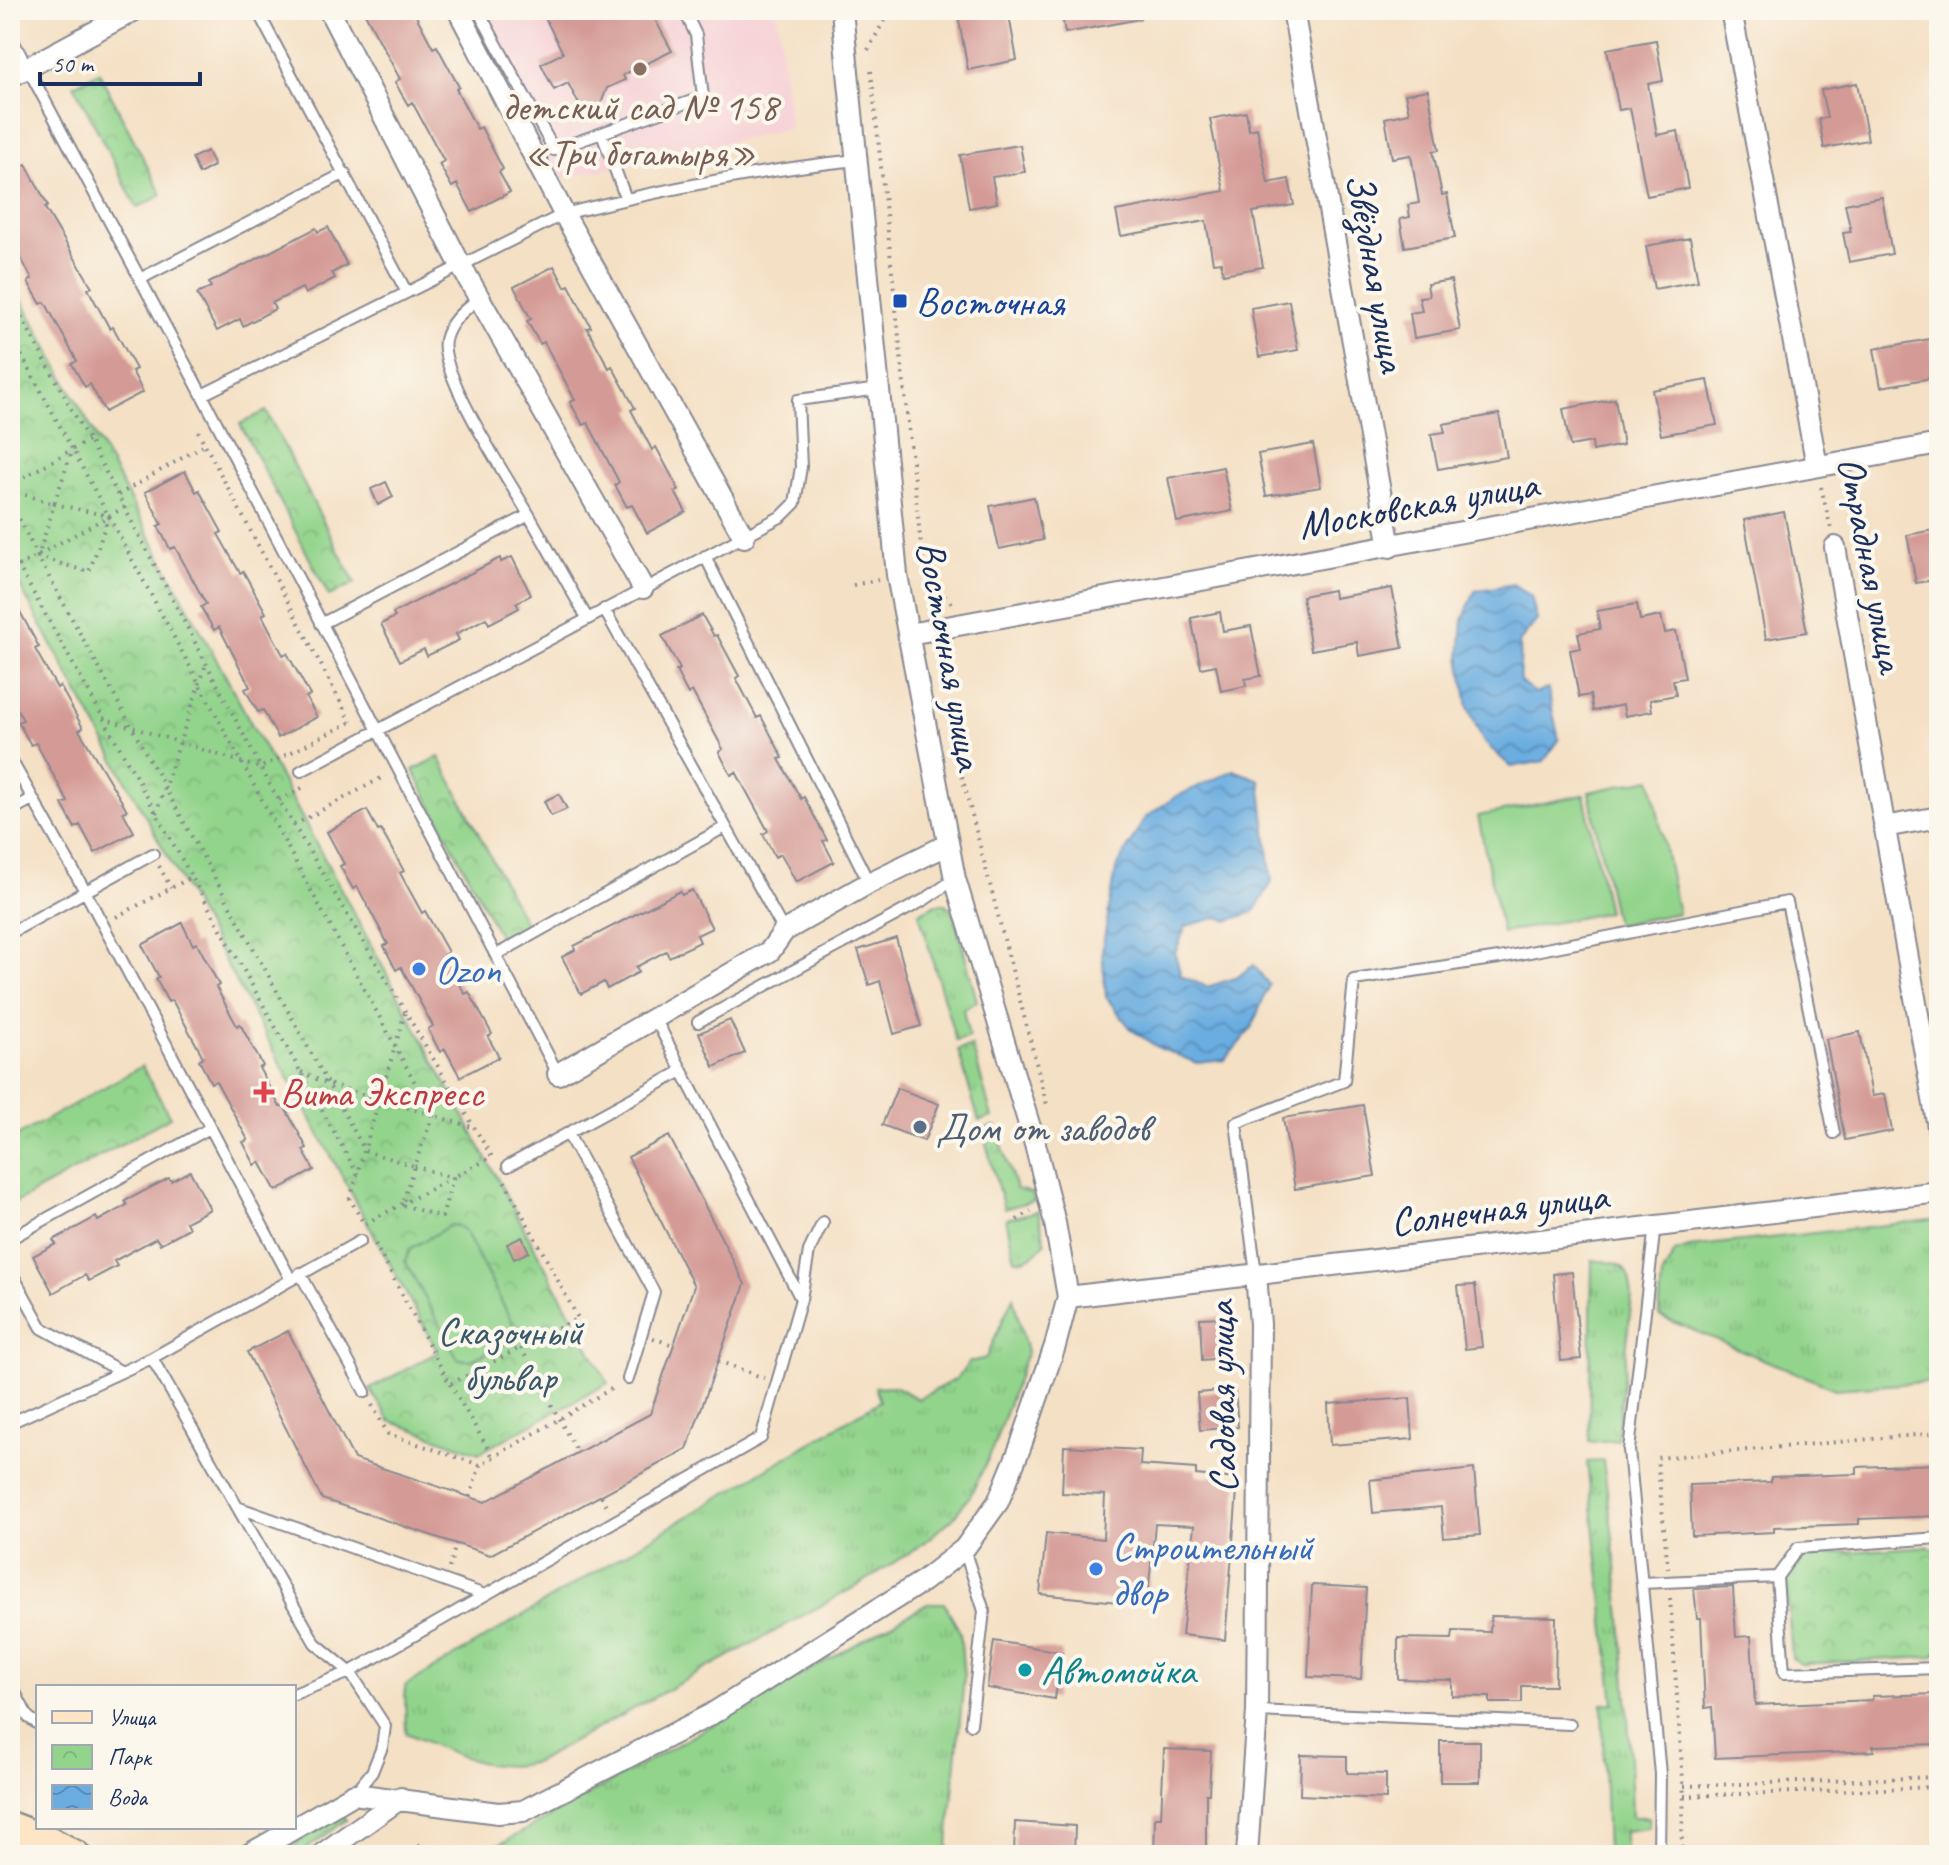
<svg xmlns="http://www.w3.org/2000/svg" width="1949" height="1865" font-family="Caveat,sans-serif">
  <defs>
    <pattern id="grass-tufts" width="24" height="20" patternUnits="userSpaceOnUse" patternTransform="scale(2)"><rect width="24" height="20" fill="#93d48c"/><path d="M3 7l-1-3M5 7V3M7 7l1-3M15 17l-1-3M17 17v-4M19 17l1-3" fill="none" stroke="#7eb67b"/></pattern>
    <pattern id="park-crowns" width="20" height="18" patternUnits="userSpaceOnUse" patternTransform="scale(2)"><rect width="20" height="18" fill="#93d48c"/><path d="M2 6a3 3 0 1 1 6 0M12 15a3 3 0 1 1 6 0" fill="none" stroke="#7eb67b"/></pattern>
    <pattern id="water-waves" width="16" height="10" patternUnits="userSpaceOnUse" patternTransform="scale(2)"><rect width="16" height="10" fill="#6bade0"/><path d="M0 5q4-4 8 0t8 0" fill="none" stroke="#578db9"/></pattern>
  </defs>
  <rect width="100%" height="100%" fill="#fbf7ec"/>
  <filter id="ink" filterUnits="userSpaceOnUse"><feTurbulence type="fractalNoise" baseFrequency=".0125" numOctaves="2"/><feDisplacementMap in="SourceGraphic" scale="16" xChannelSelector="R" yChannelSelector="G"/><feConvolveMatrix kernelMatrix="1 2 1 2 8 2 1 2 1" color-interpolation-filters="sRGB"/></filter>
  <filter id="wash" filterUnits="userSpaceOnUse"><feTurbulence type="fractalNoise" baseFrequency=".006" numOctaves="4" result="noise"/><feDisplacementMap in="SourceGraphic" scale="32" xChannelSelector="R" yChannelSelector="G"/><feGaussianBlur stdDeviation="1.8" result="paint"/><feColorMatrix in="noise" values="0 0 0 0 0 0 0 0 0 0 0 0 0 0 0 0 0 1.4 0 .05"/><feComposite in="paint" operator="in"/></filter>
  <g filter="url(#wash)">
    <rect width="100%" height="100%" fill="#f4e0c4"/>
    <path fill="#f6cfd6" d="M466 10H777L790 128 556 180Z"/>
    <path fill="url(#grass-tufts)" stroke="#578275" stroke-width="2" d="M936 904H946L954 914 977 1001 963 1010 969 1037 956 1041 919 913Z
      M972 1046 992 1117 979 1121 958 1050Z
      M996 1126 1016 1189 1031 1193 1035 1200 1004 1209 982 1129Z
      M1038 1211 1045 1242C1037 1254 1029 1259 1015 1260L1006 1219Z
      M1939 1219V1381L1835 1389 1659 1316 1662 1276 1675 1252 1689 1247Z
      M1592 1260C1623 1263 1628 1263 1632 1295L1617 1440 1589 1442Z
      M1013 1297 1027 1352 991 1453 970 1496 952 1519 917 1548 857 1586 536 1762C487 1775 450 1751 406 1733L405 1686 880 1401 875 1387 894 1386 918 1399 956 1379 970 1362 986 1358Z
      M1603 1461C1620 1579 1629 1698 1632 1817H1648L1649 1828 1625 1831V1855H1607L1602 1704 1614 1703 1587 1462Z
      M929 1603H944L960 1632 964 1678 947 1855H471L506 1841Z
      M342 1813 346 1820 298 1855H279Z"/>
    <path fill="url(#park-crowns)" stroke="#578275" stroke-width="2" d="M99 72 162 195 137 208 74 85Z
      M10 278 608 1383 479 1453 390 1421 370 1389 438 1352 10 568Z
      M266 411 355 583 329 596 240 424Z
      M439 757 528 929 503 943 413 770Z
      M142 1066 170 1117 10 1206V1140Z
      M1928 1546 1939 1553V1651L1933 1657 1800 1664 1792 1658 1786 1574 1808 1555Z"/>
    <path fill="#93d48c" stroke="#578275" stroke-width="2" d="M1651 779 1678 913 1616 925 1589 792Z
      M1584 795 1608 912 1502 933 1478 816Z
      M451 1225 458 1226 465 1231 515 1328 512 1341 471 1360 458 1359 405 1261 410 1249Z"/>
    <path fill="url(#water-waves)" stroke="#436e9f" stroke-width="2" d="M1513 584 1531 596 1537 620 1519 642C1523 656 1518 667 1520 682L1536 693 1548 689 1559 740 1544 761 1511 767 1483 741 1468 707 1460 657 1463 620 1475 591Z
      M1234 770 1260 780 1272 882 1254 912 1228 921 1219 917 1186 926 1175 953 1181 976 1207 987 1235 978 1254 965 1269 985 1251 1029 1225 1060 1197 1063 1159 1048 1132 1030 1106 997 1102 951 1116 869 1145 818 1175 797Z"/>
    <g id="blocks">
      <path fill="#d49a95" d="M363 10H413L433 48 437 46 459 87 456 89 477 129 481 127 503 169 499 172 510 192 472 212 457 184 452 187 439 164 444 161 412 102 408 105 401 93 395 82 400 79Z
        M541 10H621L626 20 650 10 672 51 623 75 625 80 607 88 600 106 585 116 568 83 554 90 541 64 563 53Z
        M987 10H1008L1017 60 968 70 958 15Z
        M1061 10H1139L1140 19 1065 33Z
        M1656 40 1663 81 1648 84 1657 135 1678 131 1688 188 1647 196 1630 108 1619 110 1607 49Z
        M1857 83 1868 140 1824 148 1819 119 1827 118 1821 90Z
        M1428 90 1439 150 1433 151 1442 195 1447 194 1455 238 1405 247 1400 219 1410 217 1408 205 1419 203 1411 155 1392 158 1385 118 1409 113 1405 94Z
        M1246 112 1249 130 1257 128 1268 183 1289 179 1294 205 1253 212 1263 267 1223 274 1221 262 1213 263 1206 221 1121 236 1116 211 1224 191 1210 119Z
        M10 143 23 166 26 164 48 206 45 208 92 287 88 289 110 329 113 327 136 369 132 371 143 392 105 412 90 384 85 387 72 364 77 361 45 302 41 304 28 282 32 279 10 237Z
        M1020 145 1025 172 992 177 997 203 969 208 960 155Z
        M207 151 214 166 199 174 192 158Z
        M1882 197 1892 254 1849 262 1843 233 1851 232 1845 204Z
        M328 227 347 265 332 273 335 278 305 294 302 288 272 303 275 309 243 326 240 319 217 331 197 294 211 287 209 283 272 251 316 228 318 232Z
        M1690 238 1698 281 1654 289 1646 246Z
        M554 266 565 287 569 285 591 327 587 328 609 368 612 366 635 408 631 410 652 450 656 447 679 490 675 492 686 512 647 533 632 505 627 507 615 485 619 482 588 423 583 425 570 402 575 400 544 342 540 344 527 321 531 319 514 287Z
        M1451 280 1460 330 1414 338 1410 313 1422 311 1419 297 1429 296 1427 284Z
        M1289 301 1298 350 1259 357 1251 308Z
        M1930 339 1937 377 1881 387 1874 349Z
        M1708 380 1717 425 1661 435 1652 390Z
        M1615 399 1623 445 1593 451 1592 442 1570 446 1563 409Z
        M1499 414 1507 457 1438 469 1431 434 1445 432 1443 424Z
        M1313 444 1321 487 1266 496 1258 454Z
        M1223 467 1232 511 1177 522 1168 478Z
        M185 471 196 492 199 490 222 532 218 534 240 573 243 571 266 613 262 615 283 655 287 653 310 695 306 697 317 717 278 738 263 710 258 712 245 689 250 687 219 627 214 630 201 607 206 604 175 547 170 549 158 526 162 524 145 492Z
        M386 482 393 497 378 505 371 489Z
        M1034 497 1043 540 999 549 990 506Z
        M1784 512 1807 632 1766 639 1744 520Z
        M1939 529V579L1916 583 1907 535Z
        M512 557 531 595 516 603 519 608 489 624 486 618 456 634 459 640 427 656 424 649 400 661 381 624 395 617 393 613 456 581 500 558 501 562Z
        M1392 588 1403 648 1359 656 1357 642 1311 650 1302 596 1333 590 1334 598Z
        M10 593 39 647 35 649 57 688 60 686 83 728 79 730 127 810 123 812 134 832 95 853 80 825 75 828 62 804 68 802 36 743 31 745 18 722 23 720 10 696Z
        M1637 604 1640 620 1661 616 1665 633 1676 631 1685 678 1673 680 1676 695 1650 700 1652 711 1625 716 1623 705 1593 711 1590 695 1579 697 1570 650 1581 648 1578 633 1600 629 1597 611Z
        M1220 612 1223 631 1251 626 1261 676 1245 679 1246 686 1221 691 1216 665 1201 668 1191 618Z
        M702 615 714 636 717 635 739 676 736 678 757 718 761 716 783 758 779 759 801 799 804 797 827 840 823 841 834 862 796 882 781 854 775 857 763 834 768 831 736 772 731 775 719 752 723 749 692 691 688 694 676 671 680 669 662 636Z
        M559 794 567 809 551 816 544 801Z
        M367 810 378 831 381 830 404 871 400 873 422 913 425 911 448 952 444 955 465 994 469 992 492 1034 488 1037 499 1057 460 1077 445 1049 440 1052 428 1029 433 1026 401 967 396 970 384 946 388 944 357 886 353 889 340 866 344 864 327 832Z
        M692 890 712 928 697 935 700 942 669 957 666 951 636 967 639 972 607 989 604 982 581 994 562 957 575 950 574 946 636 914 680 891 682 895Z
        M182 923 193 945 197 943 219 985 216 987 237 1026 240 1024 263 1066 259 1068 280 1107 284 1106 307 1148 303 1150 314 1170 276 1191 260 1162 255 1165 243 1142 248 1140 216 1081 211 1083 199 1060 203 1057 172 1000 168 1002 156 979 159 977 142 945Z
        M896 938 921 1026 894 1034 880 981 869 985 858 950Z
        M730 1020 745 1053 714 1067 699 1033Z
        M1860 1032 1872 1096 1885 1094 1892 1131 1845 1140 1826 1039Z
        M897 1088 939 1104 924 1141 882 1125Z
        M1363 1105 1375 1176 1295 1189 1283 1118Z
        M669 1136 745 1284 687 1449 490 1555 322 1499 247 1352 288 1331 354 1459 485 1502 650 1414 694 1286 628 1157Z
        M190 1171 210 1209 186 1222 189 1228 160 1244 156 1238 114 1261 117 1266 89 1281 85 1275 53 1293 33 1256 56 1244 53 1240 96 1217 98 1221 127 1205 125 1201 169 1178 171 1181Z
        M522 1237 529 1252 514 1259 507 1244Z
        M1572 1272 1581 1359 1561 1361 1553 1274Z
        M1475 1285 1482 1347 1465 1349 1458 1286Z
        M1224 1317 1226 1358 1202 1360 1200 1318Z
        M1235 1390 1238 1427 1200 1430 1197 1393Z
        M1410 1398 1413 1439 1330 1445 1328 1404Z
        M1064 1446 1141 1450 1140 1465 1196 1469V1475L1238 1479 1225 1640 1182 1635 1194 1526 1155 1524 1147 1605 1040 1594 1046 1533 1103 1539 1105 1495 1062 1493Z
        M1939 1464V1516L1859 1519V1524L1774 1527V1532L1692 1536 1690 1485 1771 1482V1477L1857 1474V1467Z
        M1474 1469 1480 1535 1444 1538 1441 1507 1373 1513 1370 1480Z
        M1312 1585 1366 1588 1361 1679 1308 1677Z
        M1733 1587 1736 1637 1751 1636 1755 1705 1872 1700V1696L1939 1694V1744L1873 1746 1874 1751 1715 1758 1712 1707 1705 1708 1701 1618H1697L1694 1589Z
        M1491 1616 1556 1617 1555 1686H1522V1703H1490V1697L1452 1696V1680L1398 1679V1638L1452 1639 1453 1631 1490 1632Z
        M994 1641 1062 1652 1055 1699 987 1688Z
        M1440 1741H1480V1782H1440Z
        M1164 1749 1211 1751 1209 1794H1206V1855H1154L1155 1817H1161Z
        M1301 1755 1347 1756V1773L1386 1774V1799L1300 1795Z
        M1015 1822 1075 1826 1074 1855H1014Z"/>
    </g>
  </g>
  <g filter="url(#ink)">
    <use href="#blocks" fill-opacity="0" stroke="#888891" stroke-width="2"/>
    <g fill="none" stroke-linecap="round" stroke-linejoin="round">
      <defs>
        <path id="service" d="M257 10 406 291
          M478 10 554 150 703 97 696 35 684 10
          M10 35 202 395 564 214C660 190 759 170 857 160
          M602 134 626 199
          M140 279 345 173
          M479 298C465 310 450 320 445 340 438 373 510 482 529 515
          M202 395 558 1074
          M705 556 869 883
          M604 609 784 931
          M321 624 529 515 587 618
          M10 758 85 891 290 1278
          M301 771 782 516 795 503 801 467 798 400 879 389
          M10 811 32 799
          M10 933 153 854
          M496 955 725 827
          M698 1022 924 900 955 879
          M568 1134 654 1292 628 1379
          M508 1166 682 1071 655 1018
          M1655 1225 1629 1450 1660 1774 1659 1855
          M10 1239 210 1128
          M10 1270 42 1328 120 1371
          M300 1273 365 1392
          M1256 1274 1236 1123 1344 1081 1354 980 1499 958 1787 902 1834 1133
          M801 1299 809 1251 823 1222
          M10 1423 152 1358
          M237 1507 485 1595
          M1939 1538 1798 1548 1777 1577 1784 1673 1939 1668
          M964 1549 984 1611 971 1724
          M1642 1583 1777 1577
          M10 1683 28 1717 38 1724
          M294 1694 350 1672 761 1438 801 1299 682 1071
          M1257 1711 1570 1724
          M354 1794 372 1772 382 1747 385 1726 350 1672 315 1643 152 1358 360 1241"/>
        <path id="minor" d="M329 10 460 264 643 588
          M458 10 564 214 744 537
          M1293 10 1390 547
          M1731 10 1817 466
          M10 77 135 10
          M1835 547 1939 1133
          M909 634 1939 444
          M1884 827 1939 817
          M558 1074 770 951 784 931 869 883 947 845
          M1068 1297 1939 1192
          M248 1855 354 1794 498 1813 523 1811 710 1715 923 1581 964 1549 998 1502 1020 1448 1055 1346 1068 1297 1055 1223 1035 1144 955 879 897 575 842 10
          M321 1855 401 1798
          M1247 1855 1257 1711 1260 1324 1256 1274"/>
        <path id="secondary" d="M10 1826 50 1841 76 1855"/>
      </defs>
      <use href="#service" stroke="#888891" stroke-width="14"/>
      <use href="#minor" stroke="#888891" stroke-width="24"/>
      <use href="#secondary" stroke="#888891" stroke-width="32"/>
      <path stroke="#888891" stroke-width="4" stroke-dasharray="2 6" stroke-linecap="butt" d="M868 50 890 10
        M871 71 924 575 954 606
        M10 296 101 463 271 787 492 1157 364 1224 350 1199 405 1013
        M10 334 433 1116 414 1166 365 1151 38 557 10 500
        M198 431 351 722
        M10 485 89 440
        M1821 487 1831 529
        M10 490 54 504 72 451
        M118 495 206 444
        M54 504 109 516 89 572 38 557Z
        M10 551 358 1175
        M18 566 125 507
        M853 585 878 580
        M939 687 954 646
        M103 718 260 768 351 722
        M948 722 1048 1109
        M279 800 304 787
        M156 813 206 664
        M294 825 385 776
        M159 866 171 888
        M116 917 192 877
        M301 1072 328 1084 472 1127
        M414 1166 453 1178 442 1217 402 1205Z
        M1017 1220 1031 1211
        M375 1244 450 1384 578 1318 504 1180
        M653 1338 673 1345
        M521 1348 577 1452
        M718 1361 764 1378
        M450 1384 493 1457
        M372 1405 388 1434 480 1465 616 1386
        M601 1496 607 1507
        M470 1497 480 1465
        M449 1568 456 1544
        M1668 1569 1657 1458 1939 1433
        M1670 1598 1684 1796 1681 1855
        M1684 1786 1939 1777
        M1684 1796 1939 1787
        M406 1855 422 1842"/>
      <use href="#service" stroke="#fff" stroke-width="10"/>
      <use href="#minor" stroke="#fff" stroke-width="20"/>
      <use href="#secondary" stroke="#fde5c5" stroke-width="28"/>
    </g>
  </g>
  <circle fill="#8d6e63" stroke="#fbf7ec" stroke-width="3" cx="640" cy="69" r="8"/>
  <rect fill="#1a4fb4" stroke="#fbf7ec" stroke-width="3" x="892" y="293" width="16" height="16" rx="4"/>
  <g fill="#3f7fe0" stroke="#fbf7ec" stroke-width="3">
    <circle cx="419" cy="969" r="8"/>
    <circle cx="1096" cy="1569" r="8"/>
  </g>
  <path fill="#e0444e" stroke="#fbf7ec" stroke-width="3" d="M260 1080h8v8h8v8h-8v8h-8v-8h-8v-8h8z"/>
  <circle fill="#5c6f8a" stroke="#fbf7ec" stroke-width="3" cx="920" cy="1127" r="8"/>
  <circle fill="#0f9aa8" stroke="#fbf7ec" stroke-width="3" cx="1025" cy="1670" r="8"/>
  <g text-anchor="middle" stroke-width="8" stroke-linejoin="round" paint-order="stroke">
    <g font-size="40" fill="#785e54" stroke="#fbf7ec">
      <text x="640" y="120">детский сад № 158<tspan x="640" dy="46">«Три богатыря»</tspan></text>
    </g>
    <g font-size="40" fill="#1b2f5e" stroke="#fbf7ec">
      <text transform="translate(1377 272) rotate(80)" y="14">Звёздная улица</text>
      <text transform="translate(1418 504) rotate(-10)" y="14">Московская улица</text>
      <text transform="translate(1872 564) rotate(79)" y="14">Отрадная улица</text>
      <text transform="translate(951 655) rotate(80)" y="14">Восточная улица</text>
      <text transform="translate(1499 1208) rotate(-7)" y="14">Солнечная улица</text>
      <text transform="translate(1221 1397) rotate(-91)" y="14">Садовая улица</text>
    </g>
    <g font-size="40" fill="#164399" stroke="#fbf7ec" text-anchor="start">
      <text x="916" y="315">Восточная</text>
    </g>
    <g font-size="40" fill="#366cbe" stroke="#fbf7ec" text-anchor="start">
      <text x="435" y="983">Ozon</text>
      <text x="1112" y="1560">Строительный<tspan x="1112" dy="46">двор</tspan></text>
    </g>
    <g font-size="40" fill="#be3a42" stroke="#fbf7ec" text-anchor="start">
      <text x="280" y="1106">Вита Экспресс</text>
    </g>
    <g font-size="40" fill="#4e5e75" stroke="#fbf7ec" text-anchor="start">
      <text x="936" y="1141">Дом от заводов</text>
    </g>
    <g font-size="40" fill="#39586a" stroke="#fbf7ec">
      <text x="510" y="1345">Сказочный<tspan x="510" dy="46">бульвар</tspan></text>
    </g>
    <g font-size="40" fill="#0d838f" stroke="#fbf7ec" text-anchor="start">
      <text x="1041" y="1684">Автомойка</text>
    </g>
  </g>
  <rect width="1949" height="1865" fill="none" stroke="#fbf7ec" stroke-width="40"/>
  <rect x="36" y="1685" width="260" height="144" fill="#fbf7ec" stroke="#a1a7b3" stroke-width="2"/>
  <rect x="52" y="1711" width="40" height="12" fill="#fde5c5" stroke="#a1a7b3" stroke-width="2"/>
  <text x="108" y="1725" font-size="24" fill="#1b2f5e">Улица</text>
  <rect x="52" y="1745" width="40" height="24" fill="url(#park-crowns)" stroke="#a1a7b3" stroke-width="2"/>
  <text x="108" y="1765" font-size="24" fill="#1b2f5e">Парк</text>
  <rect x="52" y="1785" width="40" height="24" fill="url(#water-waves)" stroke="#a1a7b3" stroke-width="2"/>
  <text x="108" y="1805" font-size="24" fill="#1b2f5e">Вода</text>
  <path d="M40 72v12h160v-12" fill="none" stroke="#1b2f5e" stroke-width="4"/>
  <text x="52" y="72" font-size="24" fill="#1b2f5e" stroke="#fbf7ec" stroke-width="6" paint-order="stroke">50 m</text>
</svg>
